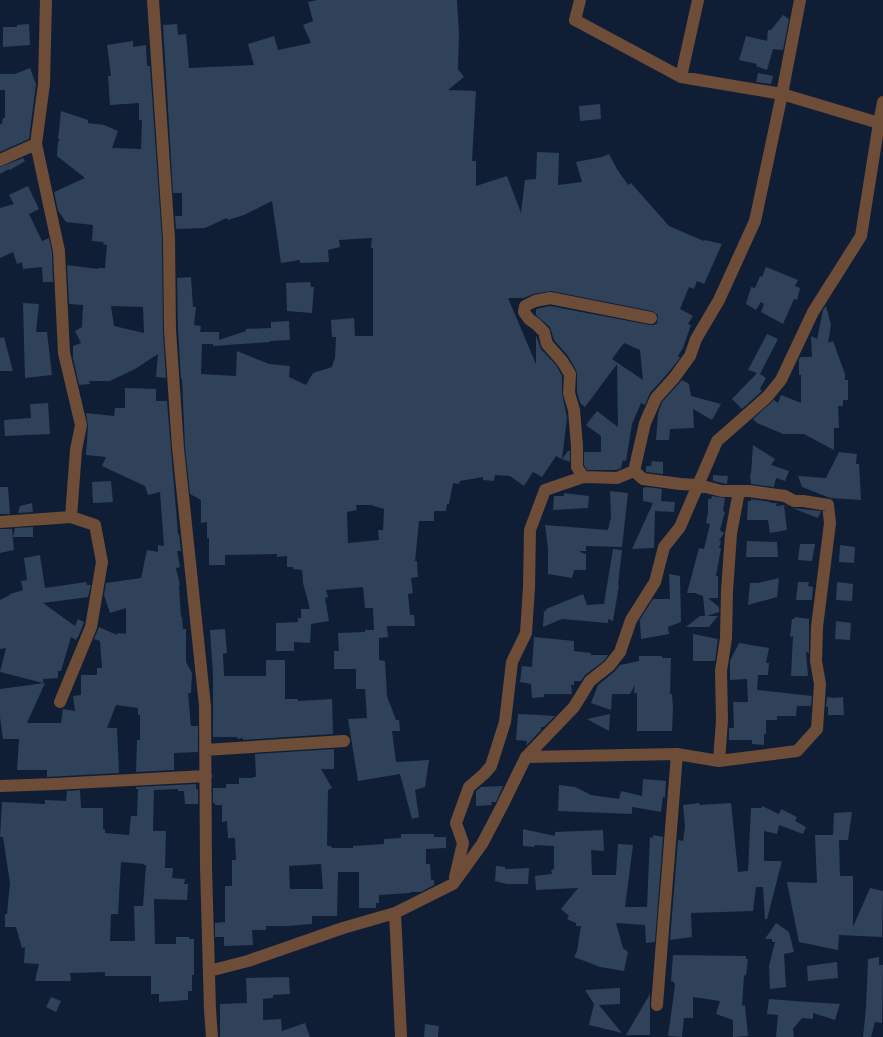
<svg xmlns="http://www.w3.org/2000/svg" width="883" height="1037" font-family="'Sofia Sans Condensed',sans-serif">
  <rect width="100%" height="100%" fill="#0f1e35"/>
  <path fill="#30415a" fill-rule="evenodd" d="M317 0H457L459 33 458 69 464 77 448 90 476 91 472 161H476V186L507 176 521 213 525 180 536 179 537 152 559 153 558 185 582 182 576 162 602 157 609 154 617 169 628 185 631 183 669 226 704 241 705 240 722 244 704 284 697 281 694 289 689 287 680 309 693 316 688 324 691 325 683 348 678 356 680 358 668 373 650 393 645 405 641 403 632 424 626 461 623 460 621 468 616 470H587L584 465V452H601V436L586 425 597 411 618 427 617 364 585 407 580 403 577 392V374L576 370 568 356 554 340 550 327 536 315V309L550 306 650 325H654L657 323 658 315 652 311 551 291 533 294 524 298H508L536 364V335L541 349 556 365 562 376V393L567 418 562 459 556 456 542 477 533 472 524 486 510 476 495 475 494 481 483 480V477L460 481 459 484 453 483 449 504H447L446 511H434V521H419L415 561H417L418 577 411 578 413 593 408 594 410 615H414L415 626H387L388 637 379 638V660L385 661 387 696 396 720H399L400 731H392L396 762 429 760 425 787 415 790 419 817 412 819 400 774 358 781 348 719 367 718 365 689H356V669H334V651H339L338 633 365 632V630H374L373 608H365L363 587 326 590 328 597 325 598 329 621 311 624 310 643 294 642V651H276V623L298 622V618H301V609H310L303 583 302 570 293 569V567H287V556L277 557V554L225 555V565H209V538H207V522L201 523V500L190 494 185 447 182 379H181L178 330 177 278 191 277 193 307H196L194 325 201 326 200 332H219V340L246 331V329L271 328V322L289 321 290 340 270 341V342L213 346V344H202L201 374 236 376 237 351 269 364 290 366 289 377 306 385 313 373 332 367 335 357 336 337H332L331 320 354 318 355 336H373V248H371L372 238 339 240 340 247 328 250 329 262 300 263V260L281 263 272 201 244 215 228 220 227 218 205 228 176 229 175 216H182V193H173L163 25 177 24 178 35 186 34 189 68 254 65 248 44 274 36 278 50 311 43 303 25 313 21 308 2ZM624 343 640 350 643 380 612 359ZM356 505H371L384 509 383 530H378L379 540 348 543 347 512 357 510Z
    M783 15 789 19 783 50 773 49 767 70 756 66 757 64 739 60 746 36 767 41 768 30H771Z
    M29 24 30 45 3 47V27H17V25Z
    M133 41V47L146 45 147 66H150L162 239 163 330 166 378 156 377 158 354 135 369 110 381H89L90 384 79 385 73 358V346L81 343 75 331 82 327 83 305 69 304 67 265 98 269V268H105L107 245 103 244 104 242 92 241 93 225 66 222 58 211 54 192 85 178 57 156 58 142 60 139H58L61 111 88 120V123L104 125 118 131 112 148 141 149 142 120H139V103L110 105 108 76H111L107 45ZM111 306 143 307 144 333 114 326Z
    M30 68 36 84 29 139 0 152V124H2L3 118H5V90H0V74H15Z
    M758 73 773 76 771 84 756 82Z
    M600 104 601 119 580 121 579 106Z
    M23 158 25 161 10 170 9 169 0 174V167Z
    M28 186 39 209 29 214 42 241 49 238 52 252 53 282H43L42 267 23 269 22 262 17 264 13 252 0 258V208L14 204 9 195Z
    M766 267 798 280 795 286 800 288 797 300 794 299 783 324 761 312 764 304 761 302 756 310 746 304 751 287 755 288 760 276 762 277Z
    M310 282 311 287H314L312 313 287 311 286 283Z
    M23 303 39 304 36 332H47L52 375 25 378Z
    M826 306 831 325 828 343 833 341 845 374V380H848V400H843V406H838L839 428H834V450L804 434H783L757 423 753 419 774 400 778 403 781 395 801 403V375H799V360L800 357H812L811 336 817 339 823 310Z
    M767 334 778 339 760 374 766 378 760 389 762 391 742 409 732 399 757 373 748 370Z
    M4 337 13 371H0V338Z
    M682 380 689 384 691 396 721 404 712 420 693 409 694 428 670 429 669 440H656L658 413 662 402Z
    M125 388 156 389V401H167L178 534H179L181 551H177L180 567 176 568 180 585 179 586 181 617H182L183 629H186V662L192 673 191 693H188L191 726H198V752L174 753V770L136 772 137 740H140V715H138V708L116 705 107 728H117L119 773 47 777V770H17L19 739H3L0 717V689L45 683 27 723H61L63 709 75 711 73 696 81 695V675H97V668H102L100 641 94 639 99 627 117 635V633L126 634V608L110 613 104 595 106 583 141 578 147 550 158 552V545L164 546 160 492 148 495 145 486 102 466 106 457 86 455 88 426 86 413 114 416 115 408H125Z
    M48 403 50 434 5 436 4 420 31 418 30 404Z
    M753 445 775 459 771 465 789 471 785 481 776 478 774 487 751 484 750 474H751Z
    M568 451H570V462L562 459Z
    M839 452 857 454 856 464H859L861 500 830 498 802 487 798 476 826 478Z
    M652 461 663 462V474L646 472V466H651Z
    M713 475 728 476 727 484 713 481Z
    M111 481 113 502 93 503 92 482Z
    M0 487H8L10 514H0Z
    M646 487 662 489 661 501 675 502 674 512 655 511 654 548 632 549 653 503 643 501V488Z
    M610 491 628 493 622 547 586 546V551H580V552L586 554V570H574L572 578 548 574V548L545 525 608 530 611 517Z
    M564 493 589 496 588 508 553 510 554 496H564Z
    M712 496 725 498 723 511 725 512 720 530 724 533 719 541H721L719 548H721L716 576H718V598H708L719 607V612L707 616H718L709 627H686L700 616H705L703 596 695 593H687L699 548 704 549 710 524 706 523 708 513V499H711Z
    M751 499 771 502 770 503H777L776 506 785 505 789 507 784 505 787 530 770 533 768 520H747L748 501H751Z
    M32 503 33 512 18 513 20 506Z
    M792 508 821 511 820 515H819L818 518Z
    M33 527V537H13L15 528Z
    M0 529H12L14 550 0 553Z
    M747 541 777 542 778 557H746Z
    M800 544H815L812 561 798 560Z
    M840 545 855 547 854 563 839 562Z
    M613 549 622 550 618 585H619L613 621 608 619V623L562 619 543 627 544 611H546V609L583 594 587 605 604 604 607 585H609H607Z
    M40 555 45 588 86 582 87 585H91L88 597 43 603 75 626 78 619 84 622 80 633 76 640 71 637 61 671H58V678L43 679V683L0 672 6 648 0 649V600L10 595V594L23 590 21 581 27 580 24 558Z
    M669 574 680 576 681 622 668 627 669 634 641 639 640 621H639L653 599H670Z
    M779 578 777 597 748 605 750 583H758Z
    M798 582H809L808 586 813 587 812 600H796Z
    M837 582 853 584 852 601 836 600Z
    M795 617 809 619V653L806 652 808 676H791L793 636 790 637 792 619H794Z
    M836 621 851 623 850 640 835 639Z
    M225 629 227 653 223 654 224 676H266V660H285V699H298V701L332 699 333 734 243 740V738L238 739 237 737H213V675L210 630Z
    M693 634 718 639 715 661H693Z
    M534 637 574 641V651L591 653V655H608L604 661 585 675 581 681H574V685H571L572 694H544V697L532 698 531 684 520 682 522 666 532 667Z
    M739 643 769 648 766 663H769L768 675H758L757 690 812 696 811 706H797L796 716H777V720H766V734H764V745L752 744V740H729V728H734L733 702H748L747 679 730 680V661Z
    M639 656H662V658H671L670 694H672L673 709 672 731H637V693H634L635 685 630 694H612L611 710 591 703 598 685 614 672 620 665 639 661Z
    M827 697 834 698 843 697 844 715H828V707H826Z
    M518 714 540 715 555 716 544 727H541V730L526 746 527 741 516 740Z
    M610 714 609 731 587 719Z
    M334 749V769H321L332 788 328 790 327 846H331L332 848H353V846L384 844V839L401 838V834H434V837H446V848L426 849V864H430L431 880H434V885L421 892H410V893L379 895V903H376V908H359V872H338L337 916H312V924L287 926H266V930H252L253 945 224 946V937H215V923L225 922V886H232V860H236L235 838H228L227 821 222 822V805H215V803H213V788H226V784H239V778H253V777H256L255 754ZM321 864 323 889H290L289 866Z
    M643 779 666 781 665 797H663L661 812 632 807V814L558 811 559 785 575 787 591 795 619 799 621 791 642 796Z
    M196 784V789H198V804H185L184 791H178V789L154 790 153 831H166L165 868H173L172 878 185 879 184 884H188L187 900 154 899 155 944H176V937H189V939H194V975H192V991H188V1000L159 1002V994H151V976H105V972L70 973 71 981H35L39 964 24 963 25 947 22 948 16 927H5V914H7L10 883 3 837H0L2 802 45 804V800L66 801 67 791 80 790 81 808H103V829H105V833L129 835 131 816H137L138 789H136V787ZM121 862 144 864V865H146L143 906H134L135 941H110L111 914H118Z
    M503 786 496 802H491L492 805 476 806V791L481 787Z
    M699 803 700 805 731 803 738 872 748 871 751 808H762V806L779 814 781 809 797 817 795 821 806 827 803 834 779 825 777 834 764 831V861H782L767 919H765L763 887H756L753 911 691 913 692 937 670 940 678 840 683 841 685 827 683 805Z
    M852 812 848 840H839L840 876H853V927L870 888 883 891 882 937 839 935 838 950 799 942 787 882 817 883 815 835H833L834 813Z
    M523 829 555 836V832L603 830 604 851 591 850 592 875H616L618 844 633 845 625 907H647L650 837 653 838V835L663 837 655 942 646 943 645 925 616 923 623 948 628 952 624 971 600 967 574 957 577 951 581 926H576V923L567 919 569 916 561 909 578 888 536 890 535 876 552 874 551 870 554 869V846L535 845 534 847 523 846Z
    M496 866 505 867V869L529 868 528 884H507L495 881Z
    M776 923 789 932 794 952 784 954 786 987 770 989 769 966 775 942H772V939H765Z
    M673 955 746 956V959H748L746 976 744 975 742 1006 745 1005 748 1036 733 1037V1020L716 1014 720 1001 693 997V1018H684L682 1037 668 1036 675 986 674 982 671 981Z
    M879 957V965H883L882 1023 875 1022 871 1037H863L866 1008 868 959Z
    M837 962 838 978 808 981 807 966Z
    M289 977 290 994 273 995V998L263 999V1020L281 1019 282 1031 305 1023 310 1037H220V1004L247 1003 246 978Z
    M620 988V1004L599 1005 622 1033 589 1025 594 1004 585 990Z
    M650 994V1035H626Z
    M51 997 61 1001 56 1012 46 1007Z
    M769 999 808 1002 840 1004 835 1020 813 1013V1019L802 1018 793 1029 794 1037H776L778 1015 767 1014Z
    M425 1024 439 1026 438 1037H424Z"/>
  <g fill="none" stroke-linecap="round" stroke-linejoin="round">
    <path stroke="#6d4d38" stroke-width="12" d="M46 0 44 84 36 144 59 251 64 353 81 425 76 450 71 517
      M153 0 169 239 170 330 178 448 205 706 206 867 210 1010 212 1037
      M580 0 575 20 681 77
      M800 0 782 94 879 123 883 102
      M0 160 36 144
      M583 477 577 467V446L574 410 569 393 570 374 562 361 547 344 544 332 536 324 529 319 524 312 525 306 535 301 550 298 651 318
      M0 522 71 517 95 525 102 562 91 627 60 702
      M205 750 344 741
      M526 757 677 754 719 761 797 751 817 729 820 684 816 661 817 627 830 523 828 505 803 501H794L785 496 749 491H722L698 485 680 484 643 479 634 471
      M719 761 722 720 721 671 726 638 727 591 731 534 739 491
      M0 786 55 784 206 776
      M455 877 463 843 456 823 469 787 484 774 491 766 505 722 512 662 526 633 529 587 530 530 545 490 583 477 617 478 634 471 645 423 656 398 674 378 690 356 696 339 719 300 755 221 782 94 681 77 698 0
      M395 913 401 1037
      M209 971 248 961 343 928 395 913 453 884 482 844 502 806 526 757 574 707 590 681 609 666 620 652 631 620 655 582 664 547 680 527 717 441 767 397 781 380 813 312 861 236 879 123 883 124
      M657 1005 677 754"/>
  </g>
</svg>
